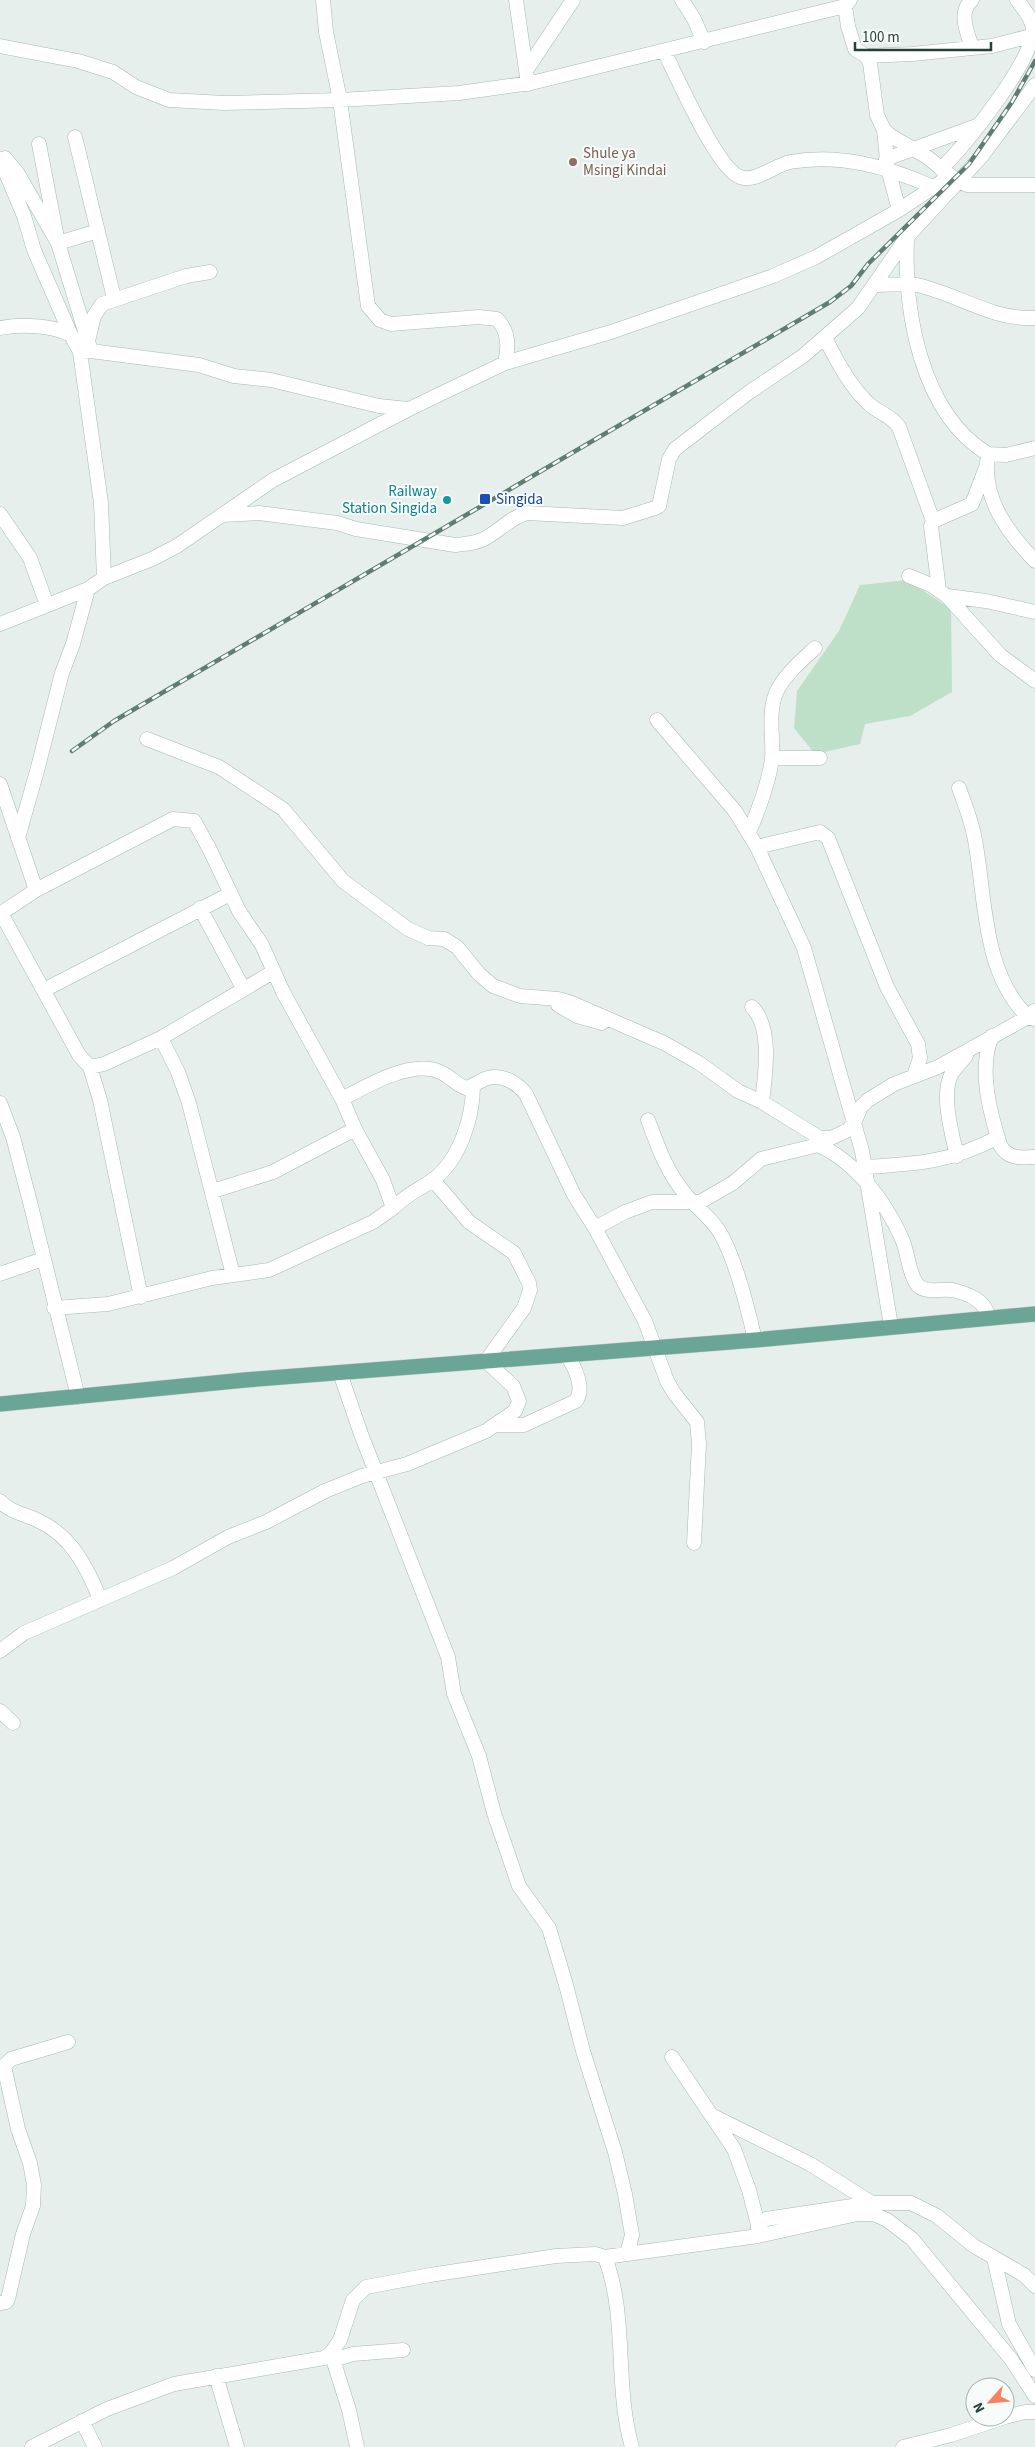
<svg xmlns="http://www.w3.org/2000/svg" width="1035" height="2447" font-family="'Source Sans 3',sans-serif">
  <rect width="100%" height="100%" fill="#e6efeb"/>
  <path fill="#bfe0c8" d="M907 580 951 609 952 692 910 716 865 724 860 744 815 754 794 728 797 691 839 631 860 585Z"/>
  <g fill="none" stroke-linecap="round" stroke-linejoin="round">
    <defs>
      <path id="minor" d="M323 0 326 32 340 100 459 93 531 83 837 8 845 6 850 0
        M516 0 528 84
        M682 0 694 19 704 42
        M972 0C958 12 967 32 972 47
        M845 6 848 26 855 49 866 56 870 63 877 115 884 130 891 136 927 157 955 179 967 185H1035
        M0 46 78 61 113 72 136 87 169 100 224 103 340 100 368 306 380 320 391 324 479 317 497 319C509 331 509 347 505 363
        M664 51C676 75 717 169 740 177 755 183 775 165 790 162 840 153 888 167 933 187
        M866 56 912 54 992 46 1035 35
        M527 69 573 0
        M884 130 888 169 899 210
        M75 137 114 298
        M39 144 58 243 91 351
        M5 158 18 174 58 243 98 231
        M0 159 24 216 34 250 71 335 80 352 101 503 104 578
        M886 159 979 125
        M941 169C965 145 1032 63 1033 30 1033 19 1023 8 1017 0
        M907 237C904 310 920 413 988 454 981 497 1007 532 1035 561
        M875 285C889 285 904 283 917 285 958 294 991 320 1035 318
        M0 328C21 324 52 325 71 335
        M825 338C837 361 849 385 868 403 878 413 891 415 899 427L933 521
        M88 341 94 316 102 304 186 276 210 272
        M80 352 91 351 199 365 234 376 271 380 379 406 408 409
        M988 454 1006 455 1035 448
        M0 514 30 558 47 605
        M222 515 259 513 337 523 356 529 455 545C466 544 479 543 489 536 502 528 512 517 527 513L623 518 655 508 659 506 669 459 675 449 748 393 803 356 858 308 907 237 981 157 1035 85
        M909 576 931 585 947 596 1000 655 1035 681
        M939 590 931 526 933 521 972 504 985 470
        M947 596 986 601 1035 612
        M0 624 88 589 104 578 152 559 177 546 273 480 409 409 505 363 611 332 773 276 816 257 899 210 950 176
        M657 720 735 811 757 847 804 948 862 1151 891 1326
        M147 739 219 767 283 809 343 881 408 929 428 938 444 939 457 947 479 974 493 986 520 996 558 999 569 1002 664 1043 699 1063 738 1091 762 1102 820 1138H831L848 1130 854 1123 861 1107 868 1100 894 1084 938 1067 1028 1017 1035 1019
        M772 758H820
        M0 784 36 890
        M959 788C965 805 972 822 975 840 986 899 982 972 1028 1017L1034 1011
        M749 832C758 812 769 781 772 759 774 736 766 709 779 687 788 672 802 660 815 648
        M18 838 37 771 62 673 73 644 88 589
        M757 847 820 832 828 838 887 987 918 1044 920 1058 914 1076
        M200 908 243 988
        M1 913 79 1055 90 1067 104 1064 161 1038 273 972
        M0 914 36 890 173 819 194 821 209 848 239 911 262 945 283 992 342 1099 355 1129 383 1180 393 1208 373 1222 269 1270 212 1278 108 1304 54 1308
        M44 990 230 894
        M558 1005 577 1016 602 1023
        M752 1007C773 1028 765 1076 762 1102
        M992 1036C978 1069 990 1112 1000 1145 1008 1159 1020 1158 1035 1157
        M161 1038 178 1072 189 1103 233 1275
        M90 1067 100 1100 141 1297
        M342 1099C366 1086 412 1059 440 1072 450 1076 456 1085 466 1088 474 1086 480 1080 488 1078 503 1074 517 1083 526 1094L574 1195 595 1228 645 1321 667 1381 674 1393 697 1422 699 1444 694 1543
        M0 1103 13 1137 30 1202 78 1397
        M648 1120C658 1147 667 1173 686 1195 696 1207 710 1217 719 1231 735 1257 748 1309 755 1340
        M957 1156C952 1134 941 1096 951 1075 955 1068 961 1062 966 1056
        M865 1167C915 1164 953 1162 998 1137
        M213 1191 273 1172 355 1129
        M393 1208C408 1193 419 1190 434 1179 460 1159 473 1117 473 1086
        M595 1228 625 1212 652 1202H700L733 1183 761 1159 818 1145C855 1161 886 1202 902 1239 908 1252 908 1270 916 1283 924 1295 940 1288 952 1290 967 1293 987 1301 988 1318
        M0 1274 43 1259
        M340 1373 361 1434 448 1657 454 1694 479 1756 494 1813 519 1886 549 1928 566 1985 583 2051 615 2152 625 2194 632 2235 627 2254
        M496 1425H524L576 1401C585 1388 575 1366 566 1355
        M0 1501C10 1512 24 1514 37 1520 71 1535 87 1567 100 1599
        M0 1651 24 1633 173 1568 228 1537 266 1522 325 1491 362 1476 407 1464 486 1431 515 1411 519 1401 513 1386 486 1361 524 1308 530 1290 529 1283 514 1253 469 1222 433 1180
        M0 1711 13 1723
        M672 2057 734 2149 749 2190 758 2225
        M713 2116 810 2164 872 2203
        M758 2236V2225L766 2219 872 2203H911L937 2216 974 2246 1024 2275 1035 2286
        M605 2257C628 2318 614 2385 632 2447
        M994 2258 1009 2324 1035 2370
        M0 2303 6 2302 8 2299 23 2234 33 2206 34 2185 30 2163 18 2129 4 2066 11 2059 68 2042
        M331 2353 349 2410 357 2447
        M333 2360 353 2354 403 2350
        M216 2376 237 2447
        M1005 2417 1025 2412H1035
        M82 2421 95 2447
        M32 2447 107 2409 174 2384 324 2358 331 2353 340 2340 353 2300 366 2287 430 2275 556 2256 595 2254 605 2257 758 2236 857 2214H874L887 2220 912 2239 1011 2359 1035 2396
        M903 2447 951 2435 1005 2417"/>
      <path id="major" d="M0 1404 245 1380 755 1340 1035 1314"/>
    </defs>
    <use href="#minor" stroke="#a8b8b2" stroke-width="15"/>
    <use href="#major" stroke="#c2cac8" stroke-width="16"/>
    <use href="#minor" stroke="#fff" stroke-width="14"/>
    <use href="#major" stroke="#6aa596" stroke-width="15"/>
    <defs>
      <path id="rail" d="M72 751 114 721 830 302 851 286 868 264 969 164 1012 102 1035 61"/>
    </defs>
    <use href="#rail" stroke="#5f7d75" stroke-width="4.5"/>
    <use href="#rail" stroke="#f7fbf9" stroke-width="2.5" stroke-dasharray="8" stroke-linecap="butt"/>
  </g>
  <circle fill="#8d6e63" stroke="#f7fbf9" stroke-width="2" cx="573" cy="162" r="5"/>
  <rect fill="#1a4fb4" stroke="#f7fbf9" stroke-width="2" x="479" y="493" width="12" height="12" rx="2.5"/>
  <circle fill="#0f9aa8" stroke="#f7fbf9" stroke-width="2" cx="447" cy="500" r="5"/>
  <g text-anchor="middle" stroke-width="4" stroke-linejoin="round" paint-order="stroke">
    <g font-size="15" fill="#785e54" stroke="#f7fbf9" text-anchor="start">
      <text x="583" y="158">Shule ya<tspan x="583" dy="17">Msingi Kindai</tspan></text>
    </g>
    <g font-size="15" fill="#0d838f" stroke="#f7fbf9" text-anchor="end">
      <text x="437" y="496">Railway<tspan x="437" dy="17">Station Singida</tspan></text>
    </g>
    <g font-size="15" fill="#164399" stroke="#f7fbf9" text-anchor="start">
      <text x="496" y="504">Singida</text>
    </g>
  </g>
  <g transform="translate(990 2402) rotate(243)"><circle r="24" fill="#f7fbf9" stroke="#a3b1ad"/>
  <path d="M0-4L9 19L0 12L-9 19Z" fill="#f4845f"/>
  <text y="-8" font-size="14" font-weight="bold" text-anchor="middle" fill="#24423a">N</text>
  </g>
  <path d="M855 42v8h136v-8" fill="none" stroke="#24423a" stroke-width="2.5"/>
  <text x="862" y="42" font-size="15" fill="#24423a" stroke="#f7fbf9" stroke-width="4" paint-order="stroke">100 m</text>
</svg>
